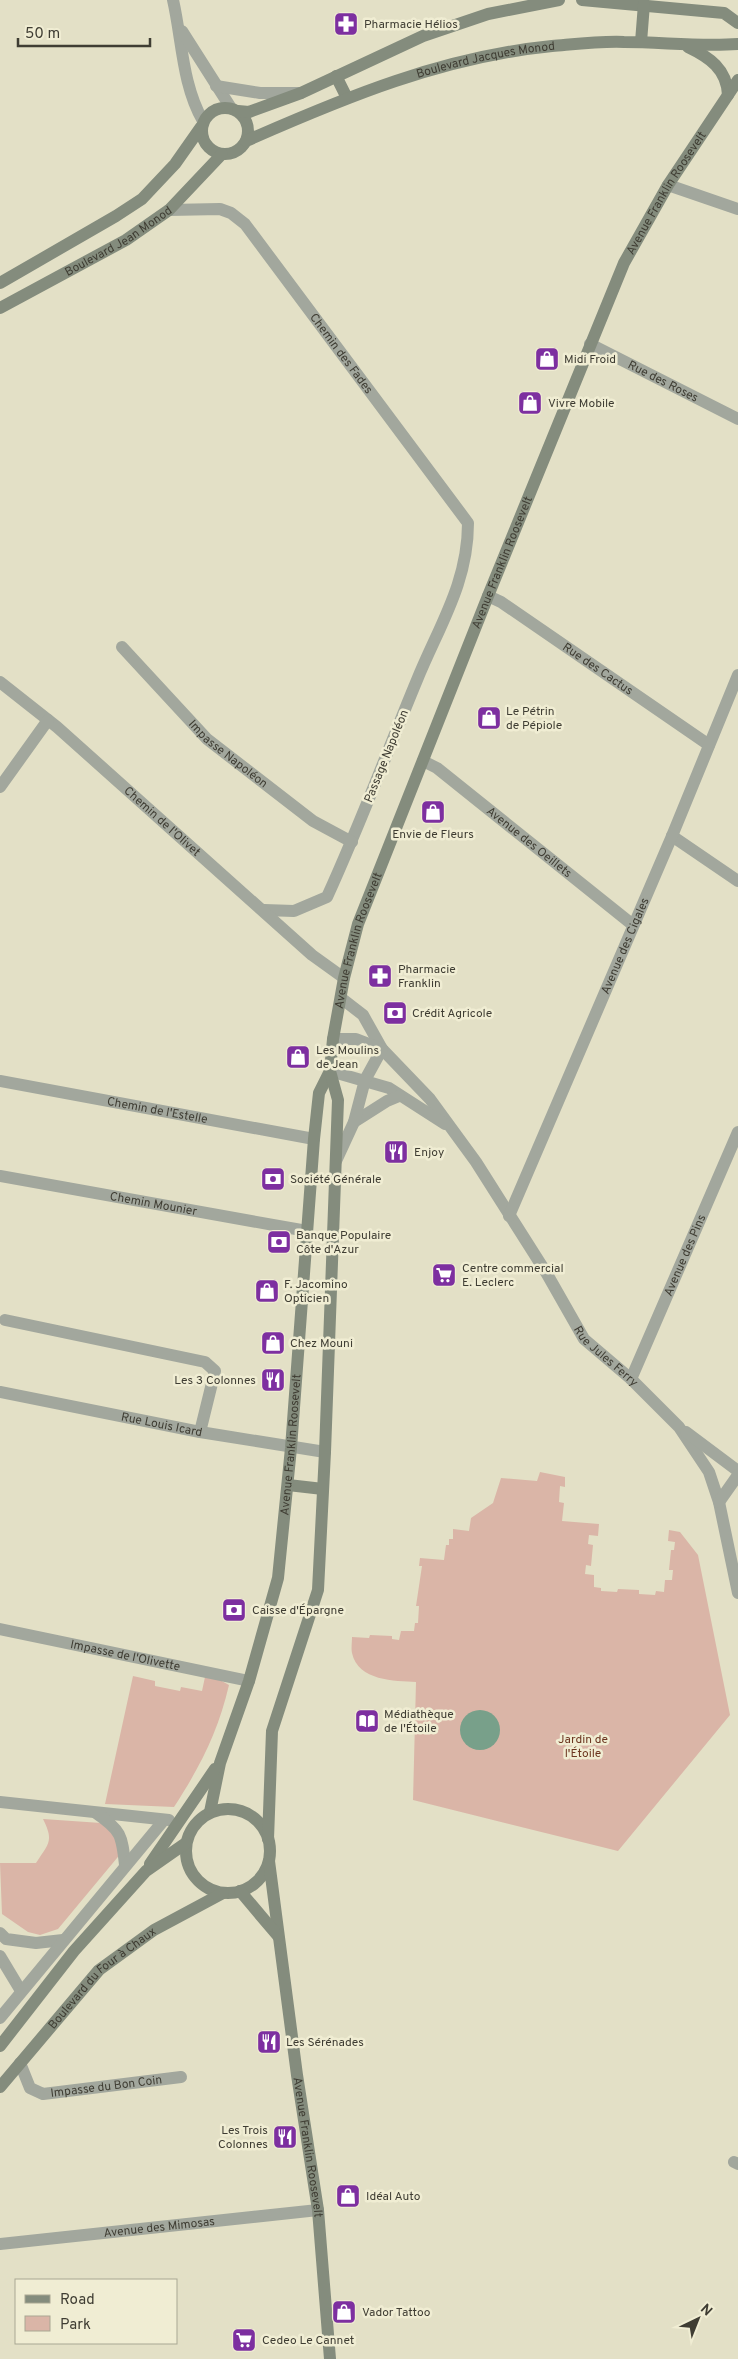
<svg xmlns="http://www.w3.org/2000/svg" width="738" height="2359" font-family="Overpass,sans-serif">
  <rect width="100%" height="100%" fill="#e3e0c6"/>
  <path fill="#dab5a7" d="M540 1472 565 1477V1487L560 1486 559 1502 564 1503 562 1521 599 1524 598 1536 589 1535 588 1544 593 1545 591 1566 586 1565 585 1574 594 1575V1587L601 1588V1591L617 1592 618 1589 639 1590V1594L655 1595 656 1591 664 1592 665 1580H672L673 1570H669L671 1550H674L675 1542 668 1541 669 1530 680 1532 698 1555 730 1715 618 1851 413 1800 416 1682C395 1681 358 1681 352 1653 351 1649 352 1642 352 1637L369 1638 370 1635 392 1636V1639L399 1640 401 1631H414L415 1623H418L419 1606H416L422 1566H419L420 1558 444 1560 446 1545H449V1539H453V1529L469 1531 471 1518 493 1503 501 1478 537 1481Z
    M133 1676 155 1681V1686L180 1691 181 1687 202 1691 205 1677 220 1680 229 1685C218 1732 200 1767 174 1807L105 1804Z
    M43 1819 101 1823 116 1833 122 1852 58 1929 40 1935 28 1932 2 1914 0 1863H36C49 1843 54 1841 43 1819Z"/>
  <path fill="#78a08a" d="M460 1730a20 20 0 1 1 40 0a20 20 0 1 1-40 0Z"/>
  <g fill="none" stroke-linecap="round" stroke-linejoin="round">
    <g stroke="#a2a79d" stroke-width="12">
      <path d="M173 0C182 39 182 85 203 121"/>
      <path d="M182 31 231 108"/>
      <path d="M216 86 260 93H301"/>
      <path d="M668 185 738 209"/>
      <path id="s1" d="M169 210 220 209 231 213 245 224 468 523C468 583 439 626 417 680 387 752 360 825 327 897L294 911 264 910"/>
      <path id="s2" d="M590 344 738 419"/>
      <path id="s3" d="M488 596 501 602 709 745"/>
      <path id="s4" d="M122 647 207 739 313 821 352 842"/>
      <path id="s5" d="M0 682 57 727 312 955 344 978"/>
      <path id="s6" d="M423 761 437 768 633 925"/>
      <path d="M0 787 48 720"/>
      <path d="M672 836 738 881"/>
      <path id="s7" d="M341 998 363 1015 382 1049 430 1099 476 1162 547 1274 584 1339 631 1379 679 1427 709 1472 719 1502 738 1593"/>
      <path d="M333 1039H356L382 1049"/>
      <path d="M330 1071 389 1088 445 1124"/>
      <path id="s8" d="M0 1081 314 1139"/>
      <path d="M354 1122 387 1101 399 1096"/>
      <path d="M336 1161 354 1122 365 1080 382 1049"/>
      <path id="s9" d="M0 1176 307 1231"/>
      <path id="s10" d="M509 1216 672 836 738 675"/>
      <path d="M5 1320 205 1362 215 1371 200 1432"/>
      <path id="s11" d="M631 1379 738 1132"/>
      <path id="s12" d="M0 1392 200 1432 325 1452"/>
      <path d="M686 1432 738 1471"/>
      <path d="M719 1502 738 1475"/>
      <path id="s13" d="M0 1629 249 1681"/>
      <path d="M0 1802 169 1820"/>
      <path d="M96 1813C121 1830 122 1835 125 1865"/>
      <path d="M0 1933 6 1939 36 1943 63 1940"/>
      <path d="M0 1956 21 1991"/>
      <path d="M0 2018 164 1820"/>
      <path id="s14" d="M20 2063 30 2088 43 2094 181 2077"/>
      <path d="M734 2162 738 2164"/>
      <path id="s15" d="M0 2244 318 2210"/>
    </g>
    <g stroke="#848c7d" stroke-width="12">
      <path d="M582 0 724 13 738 23"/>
      <path d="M641 42 644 4"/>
      <path d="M688 47C709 57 727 69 728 95"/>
      <path d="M336 76 347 98"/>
      <circle cx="225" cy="131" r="23"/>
      <path d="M238 111 249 112 301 93 423 36 488 14 559 0"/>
      <path id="s16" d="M246 141C346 97 442 57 552 46 576 44 601 41 624 42 662 42 700 47 738 44"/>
      <path d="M0 283 116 216 142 199 175 164 201 127"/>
      <path id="s17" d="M0 308 126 240 169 210 222 154"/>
      <path d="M288 1485 323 1489"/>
      <circle cx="228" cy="1851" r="42"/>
      <path id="s18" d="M210 1812 220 1763 249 1681 278 1578 291 1448 314 1139 319 1093 330 1071"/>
      <path id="s19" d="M268 1839 272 1731 318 1590 325 1452 338 1100 330 1071 333 1039 344 978 358 924 488 596 624 263 668 185 738 80"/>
      <path id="s20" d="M269 1861 297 2075 318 2210 330 2359"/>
      <path d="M150 1864 215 1769"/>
      <path d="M240 1891 278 1936"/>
      <path d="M0 2046 74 1951 146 1871 186 1843"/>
      <path id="s21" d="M0 2087 99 1970 154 1930 223 1893"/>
    </g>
  </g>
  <defs>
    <symbol id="pharmacy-square" viewBox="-11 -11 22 22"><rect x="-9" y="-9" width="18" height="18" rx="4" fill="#7d2fa0" stroke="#f0edd3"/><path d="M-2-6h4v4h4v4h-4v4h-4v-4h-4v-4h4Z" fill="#fff"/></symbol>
    <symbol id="shop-square" viewBox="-11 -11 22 22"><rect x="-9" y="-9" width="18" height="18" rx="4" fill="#7d2fa0" stroke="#f0edd3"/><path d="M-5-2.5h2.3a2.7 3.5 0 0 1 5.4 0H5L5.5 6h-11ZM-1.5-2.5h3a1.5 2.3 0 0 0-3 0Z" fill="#fff"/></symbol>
    <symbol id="bank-square" viewBox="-11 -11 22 22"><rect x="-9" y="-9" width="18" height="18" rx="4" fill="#7d2fa0" stroke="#f0edd3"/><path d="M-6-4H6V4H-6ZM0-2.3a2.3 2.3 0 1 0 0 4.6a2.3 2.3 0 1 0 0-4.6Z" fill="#fff"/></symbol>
    <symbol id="restaurant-square" viewBox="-11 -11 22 22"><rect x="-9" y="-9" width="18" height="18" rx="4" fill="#7d2fa0" stroke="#f0edd3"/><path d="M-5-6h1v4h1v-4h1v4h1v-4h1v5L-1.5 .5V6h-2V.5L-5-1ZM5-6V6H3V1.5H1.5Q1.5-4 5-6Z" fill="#fff"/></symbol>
    <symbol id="supermarket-square" viewBox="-11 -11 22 22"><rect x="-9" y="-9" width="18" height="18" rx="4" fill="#7d2fa0" stroke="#f0edd3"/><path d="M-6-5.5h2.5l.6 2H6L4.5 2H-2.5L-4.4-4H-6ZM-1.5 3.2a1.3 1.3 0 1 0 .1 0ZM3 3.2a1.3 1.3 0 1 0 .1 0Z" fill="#fff"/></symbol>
    <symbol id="library-square" viewBox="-11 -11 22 22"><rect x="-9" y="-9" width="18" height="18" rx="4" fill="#7d2fa0" stroke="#f0edd3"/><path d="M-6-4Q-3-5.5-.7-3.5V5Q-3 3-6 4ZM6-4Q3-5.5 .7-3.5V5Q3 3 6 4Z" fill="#fff"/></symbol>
  </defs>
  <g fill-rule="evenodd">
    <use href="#pharmacy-square" x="332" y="10" width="28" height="28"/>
    <use href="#shop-square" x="533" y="345" width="28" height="28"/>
    <use href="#shop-square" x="516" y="389" width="28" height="28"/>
    <use href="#shop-square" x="475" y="704" width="28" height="28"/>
    <use href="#shop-square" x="419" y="798" width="28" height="28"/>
    <use href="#pharmacy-square" x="366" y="962" width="28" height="28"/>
    <use href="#bank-square" x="381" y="999" width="28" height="28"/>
    <use href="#shop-square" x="284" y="1043" width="28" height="28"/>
    <use href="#restaurant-square" x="382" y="1138" width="28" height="28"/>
    <use href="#bank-square" x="259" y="1165" width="28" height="28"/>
    <use href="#bank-square" x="265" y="1228" width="28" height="28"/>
    <use href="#supermarket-square" x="430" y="1261" width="28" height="28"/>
    <use href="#shop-square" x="253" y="1277" width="28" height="28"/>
    <use href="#shop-square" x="259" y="1329" width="28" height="28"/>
    <use href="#restaurant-square" x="259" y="1366" width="28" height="28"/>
    <use href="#bank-square" x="220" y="1596" width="28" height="28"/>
    <use href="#library-square" x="353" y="1707" width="28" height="28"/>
    <use href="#restaurant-square" x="255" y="2028" width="28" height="28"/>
    <use href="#restaurant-square" x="271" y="2123" width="28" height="28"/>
    <use href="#shop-square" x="334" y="2182" width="28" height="28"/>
    <use href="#shop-square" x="330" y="2298" width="28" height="28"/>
    <use href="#supermarket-square" x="230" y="2326" width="28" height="28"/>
  </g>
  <g text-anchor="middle" stroke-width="5" stroke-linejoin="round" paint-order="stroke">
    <g font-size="12" fill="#3f3d33" stroke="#f0edd3" text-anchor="start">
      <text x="364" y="28">Pharmacie Hélios</text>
      <text x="564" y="363">Midi Froid</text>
      <text x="548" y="407">Vivre Mobile</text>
      <text x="506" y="715">Le Pétrin<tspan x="506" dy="14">de Pépiole</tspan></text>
      <text x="433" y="838" text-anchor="middle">Envie de Fleurs</text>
      <text x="398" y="973">Pharmacie<tspan x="398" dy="14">Franklin</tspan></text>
      <text x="412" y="1017">Crédit Agricole</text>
      <text x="316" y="1054">Les Moulins<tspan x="316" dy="14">de Jean</tspan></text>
      <text x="414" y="1156">Enjoy</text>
      <text x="290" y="1183">Société Générale</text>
      <text x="296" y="1239">Banque Populaire<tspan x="296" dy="14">Côte d'Azur</tspan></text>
      <text x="462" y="1272">Centre commercial<tspan x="462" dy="14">E. Leclerc</tspan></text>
      <text x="284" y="1288">F. Jacomino<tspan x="284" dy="14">Opticien</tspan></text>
      <text x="290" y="1347">Chez Mouni</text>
      <text x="256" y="1384" text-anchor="end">Les 3 Colonnes</text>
      <text x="252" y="1614">Caisse d'Épargne</text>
      <text x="384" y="1718">Médiathèque<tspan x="384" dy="14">de l'Étoile</tspan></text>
      <text x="286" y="2046">Les Sérénades</text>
      <text x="268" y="2134" text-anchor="end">Les Trois<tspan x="268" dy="14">Colonnes</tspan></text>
      <text x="366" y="2200">Idéal Auto</text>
      <text x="362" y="2316">Vador Tattoo</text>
      <text x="262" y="2344">Cedeo Le Cannet</text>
    </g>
    <g font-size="12" fill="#3f3d33" stroke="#f0edd3">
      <text dy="4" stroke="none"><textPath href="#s16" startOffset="254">Boulevard Jacques Monod</textPath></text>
      <text dy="4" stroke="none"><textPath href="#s19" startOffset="1721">Avenue Franklin Roosevelt</textPath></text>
      <text dy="4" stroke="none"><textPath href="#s17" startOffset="136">Boulevard Jean Monod</textPath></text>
      <text dy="4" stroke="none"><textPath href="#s1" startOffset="242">Chemin des Fades</textPath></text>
      <text dy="4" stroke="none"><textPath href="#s2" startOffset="82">Rue des Roses</textPath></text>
      <text dy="4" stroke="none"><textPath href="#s19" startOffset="1316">Avenue Franklin Roosevelt</textPath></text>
      <text dy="4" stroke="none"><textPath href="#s3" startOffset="132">Rue des Cactus</textPath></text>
      <text dy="4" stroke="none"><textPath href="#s4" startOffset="151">Impasse Napoléon</textPath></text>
      <text transform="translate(386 756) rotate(-68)" y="4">Passage Napoléon</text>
      <text dy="4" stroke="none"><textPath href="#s5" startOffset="214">Chemin de l'Olivet</textPath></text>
      <text dy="4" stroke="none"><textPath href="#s6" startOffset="134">Avenue des Oeillets</textPath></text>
      <text dy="4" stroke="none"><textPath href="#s19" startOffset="911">Avenue Franklin Roosevelt</textPath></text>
      <text dy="4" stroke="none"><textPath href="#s10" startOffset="294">Avenue des Cigales</textPath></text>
      <text dy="4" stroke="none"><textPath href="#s8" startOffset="160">Chemin de l'Estelle</textPath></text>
      <text dy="4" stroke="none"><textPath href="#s9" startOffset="156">Chemin Mounier</textPath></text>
      <text dy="4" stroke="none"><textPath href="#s11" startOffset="135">Avenue des Pins</textPath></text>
      <text dy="4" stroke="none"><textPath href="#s7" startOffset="449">Rue Jules Ferry</textPath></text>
      <text dy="4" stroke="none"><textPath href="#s12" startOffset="165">Rue Louis Icard</textPath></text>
      <text dy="4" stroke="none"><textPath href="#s18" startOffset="378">Avenue Franklin Roosevelt</textPath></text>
      <text dy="4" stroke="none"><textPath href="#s13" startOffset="128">Impasse de l'Olivette</textPath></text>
      <text dy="4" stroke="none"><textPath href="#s21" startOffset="150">Boulevard du Four à Chaux</textPath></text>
      <text dy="4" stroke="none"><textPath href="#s14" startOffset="105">Impasse du Bon Coin</textPath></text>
      <text dy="4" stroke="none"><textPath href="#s20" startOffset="289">Avenue Franklin Roosevelt</textPath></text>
      <text dy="4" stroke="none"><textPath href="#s15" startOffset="160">Avenue des Mimosas</textPath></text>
    </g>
    <g font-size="12" fill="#6c3620" stroke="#f0edd3">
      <text x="583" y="1743">Jardin de<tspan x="583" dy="14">l'Étoile</tspan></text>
    </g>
  </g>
  <rect x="15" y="2279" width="162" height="65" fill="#f0edd3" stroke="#a9a793"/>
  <rect x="25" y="2295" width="25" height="8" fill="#848c7d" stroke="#a9a793"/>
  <text x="60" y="2304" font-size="15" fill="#3f3d33">Road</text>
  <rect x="25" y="2316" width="25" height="15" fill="#dab5a7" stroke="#a9a793"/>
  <text x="60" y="2329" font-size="15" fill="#3f3d33">Park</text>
  <g transform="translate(698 2319) rotate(43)" stroke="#f0edd3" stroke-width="4" paint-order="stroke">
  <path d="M0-4L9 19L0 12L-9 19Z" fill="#3f3d33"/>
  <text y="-8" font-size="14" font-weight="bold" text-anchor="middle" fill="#3f3d33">N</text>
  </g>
  <path d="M18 38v8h132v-8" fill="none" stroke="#3f3d33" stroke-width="2.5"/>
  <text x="25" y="38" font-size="15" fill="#3f3d33" stroke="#f0edd3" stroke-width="4" paint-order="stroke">50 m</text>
</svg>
